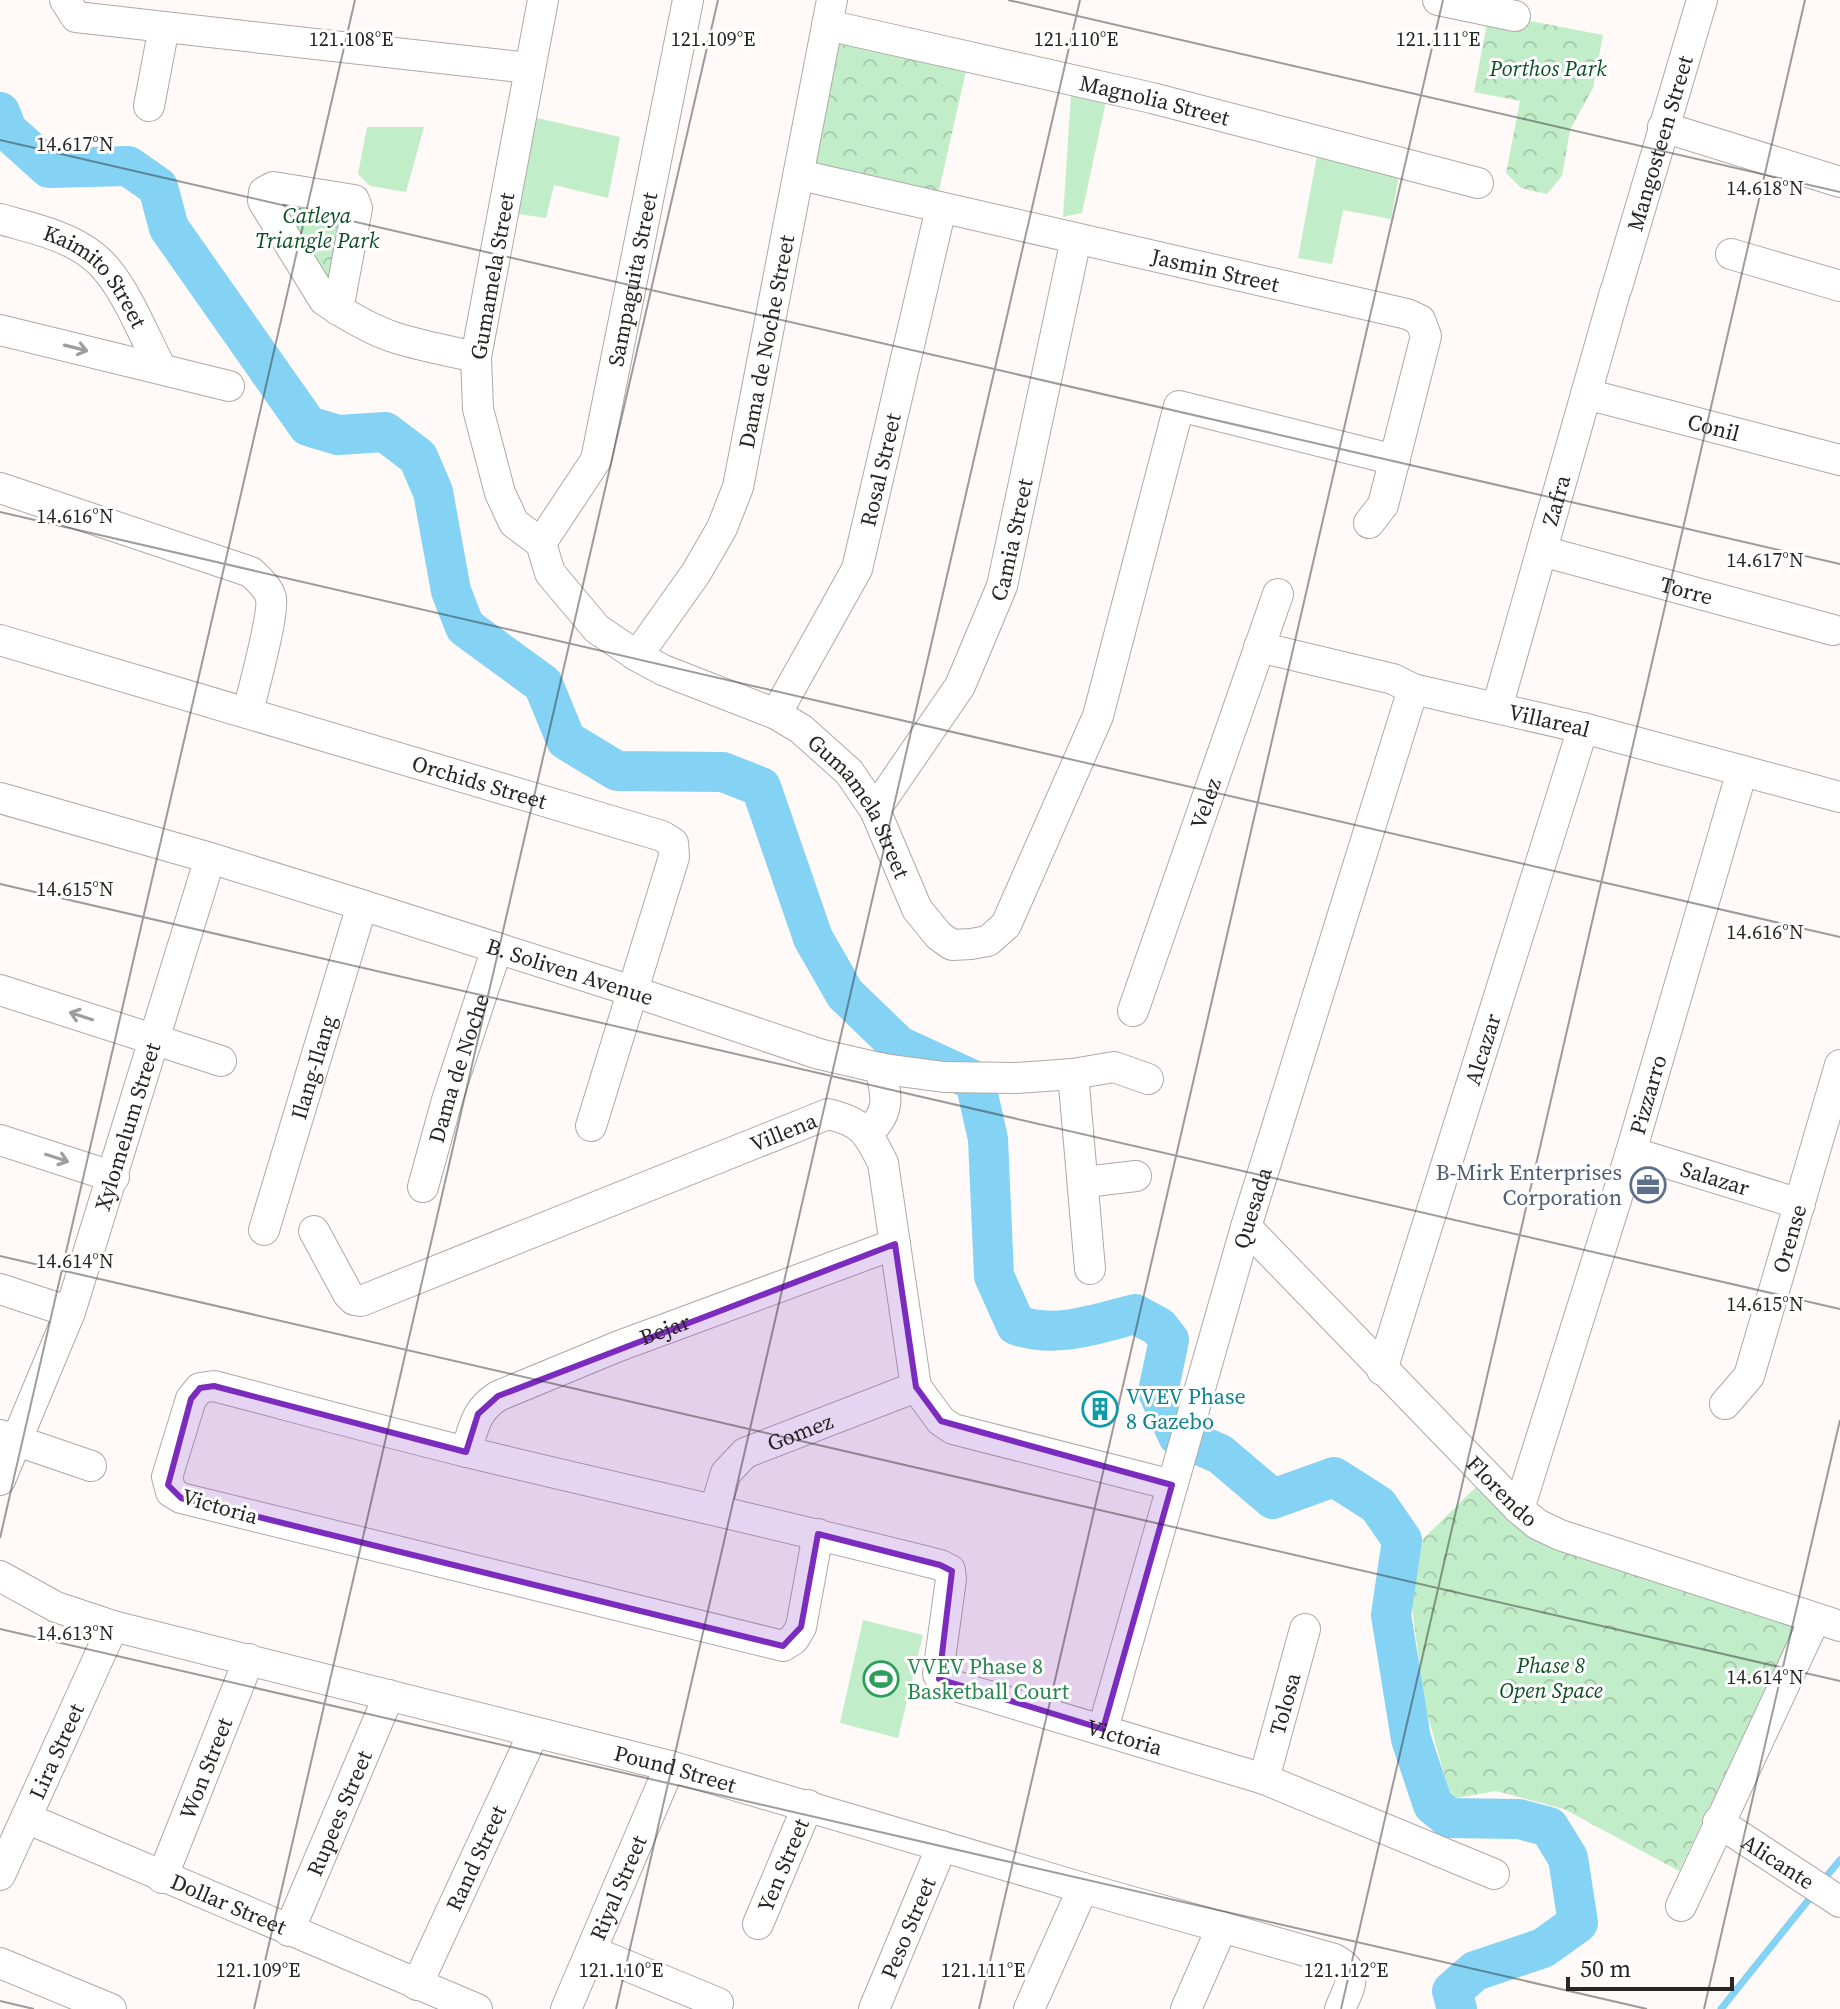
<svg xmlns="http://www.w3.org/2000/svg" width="1840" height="2009" font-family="'Source Serif 4',serif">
  <defs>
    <pattern id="park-crowns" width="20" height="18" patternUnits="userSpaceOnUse" patternTransform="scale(2)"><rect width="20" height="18" fill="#c2edc9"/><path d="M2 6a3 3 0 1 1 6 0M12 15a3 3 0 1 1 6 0" fill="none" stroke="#a7cbac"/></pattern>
  </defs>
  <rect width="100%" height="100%" fill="#fff9f7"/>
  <path fill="#c2edc9" d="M1071 94 1106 101 1082 213 1063 217Z
    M520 114 620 137 608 198 554 185 546 218 498 211Z
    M367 127H424L406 192 370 186 358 174Z
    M1318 150 1401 165 1391 219 1343 210 1332 264 1298 258Z
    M863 1620 923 1635 898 1738 840 1723Z"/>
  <path fill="url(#park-crowns)" d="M1489 13 1603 35 1593 88 1570 130 1562 176 1547 194 1521 188 1506 173 1520 101 1474 92Z
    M835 40 966 71 937 199 808 167Z
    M275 192 345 203 335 301Z
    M1476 1487 1521 1531 1582 1557 1795 1627 1679 1871 1564 1809 1496 1791 1451 1799 1425 1706 1411 1600 1422 1540Z"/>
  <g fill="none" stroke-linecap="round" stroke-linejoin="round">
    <path stroke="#84d2f4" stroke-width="7" d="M1821 1883 1840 1860
      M1721 2009 1814 1893"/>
    <path stroke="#84d2f4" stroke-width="40" d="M0 112 7 130 49 168 128 166 158 187 169 228 308 426 338 435 385 432 418 457 433 492 451 591 465 627 543 684 566 740 617 771 723 772 761 787 813 938 845 994 899 1046 975 1081 988 1139 994 1276 1016 1325C1056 1339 1096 1324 1135 1314L1159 1327 1169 1340 1158 1392 1178 1436 1220 1454 1273 1499 1334 1477 1378 1505 1402 1540 1391 1615 1411 1739 1433 1805 1449 1818 1519 1819 1549 1827 1568 1858 1578 1923 1543 1948 1475 1971 1452 1991 1457 2009"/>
    <defs>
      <g id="minor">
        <path d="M65 0 76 17 529 68"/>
        <path id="s1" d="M543 0 476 357 478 409 500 493 514 523 541 543 550 573 597 629 637 656 663 670 776 714 801 729 849 772 875 810 917 909 939 936 952 945 971 944 988 941 1006 925 1098 716 1179 406 1395 460"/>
        <path d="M1438 0 1515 16"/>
        <path id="s2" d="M827 25 1152 98 1478 183"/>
        <path d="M149 106 164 27"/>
        <path d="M1663 127 1840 182"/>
        <path id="s3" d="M800 175 1407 314 1420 320 1426 336 1383 505 1369 523"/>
        <path id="s4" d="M0 219C31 228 67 235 93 256 123 279 143 335 161 368"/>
        <path d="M1731 254 1840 286"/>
        <path id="s5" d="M1617 287 1702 0"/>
        <path d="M338 310 357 208 354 200 273 187 264 192 263 201 324 300C346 315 371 330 396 338 422 346 449 351 476 357"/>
        <path d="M0 330 229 386"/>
        <path id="s6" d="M1586 394 1840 460"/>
        <path d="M0 488 251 572C259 580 268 587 271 598 274 616 253 690 248 712"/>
        <path id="s7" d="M541 543 596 460 688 0"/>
        <path id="s8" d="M1542 551 1833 630"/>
        <path id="s9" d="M0 640 662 836 673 843 674 857 591 1126"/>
        <path id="s10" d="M1259 647 1393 679 1413 689 1583 728 1840 797"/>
        <path id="s11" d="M637 656 696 573 722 528 738 487 832 0"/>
        <path id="s12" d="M1497 708 1615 292"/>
        <path id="s13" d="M776 714 857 569 941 208"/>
        <path id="s14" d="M0 798 210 858 362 905 632 991 819 1054 884 1069 944 1077 1016 1078 1073 1074 1114 1067 1148 1079"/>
        <path id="s15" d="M875 810 960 686 1002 586 1076 239"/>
        <path d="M0 990 221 1061"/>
        <path id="s16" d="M1133 1011 1278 594"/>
        <path d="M1073 1074 1090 1269"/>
        <path d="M868 1133C891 1111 887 1097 880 1068"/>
        <path d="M0 1140 114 1177"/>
        <path id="s17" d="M1631 1152 1800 1204"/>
        <path d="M1085 1182 1136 1176"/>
        <path id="s18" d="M423 1187 447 1100 497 948"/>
        <path id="s19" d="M1246 1227 1519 1509 1537 1524 1560 1535 1840 1626"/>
        <path id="s20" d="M264 1230 362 905"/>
        <path id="s21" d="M314 1231 348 1294 354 1300 361 1301 828 1114C863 1122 868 1133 883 1163L916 1387 941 1421 953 1429 1172 1485"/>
        <path d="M0 1289 70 1312"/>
        <path id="s22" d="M1382 1370 1583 728"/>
        <path id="s23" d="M1725 1404 1749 1376 1840 1065"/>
        <path d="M0 1435 91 1466"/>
        <path id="s24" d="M466 1452C474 1427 475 1411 498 1396L619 1346 895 1244"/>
        <path id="s25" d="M0 1480 70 1312 210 858"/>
        <path id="s26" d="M715 1509 726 1473 745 1453 916 1387"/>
        <path id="s27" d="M1519 1509 1631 1152 1742 771"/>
        <path id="s28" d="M818 1534 801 1627 794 1639 783 1646 181 1498 171 1492 167 1477 191 1399 200 1388 214 1386C298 1408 382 1431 467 1452 624 1490 783 1525 940 1565L950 1570 951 1579 938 1674 942 1682 1264 1779 1494 1874"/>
        <path id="s29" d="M0 1576 56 1607 113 1626 670 1766 1083 1888 1334 1959C1361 1973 1349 1987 1340 2009"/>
        <path id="s30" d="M1103 1729 1246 1227 1413 689"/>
        <path id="s31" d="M1264 1779 1305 1629"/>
        <path id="s32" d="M26 1818 477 2009"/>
        <path id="s33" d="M1718 1822 1840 1902"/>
        <path id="s34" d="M0 1875 113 1626"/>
        <path id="s35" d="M162 1878 249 1659"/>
        <path d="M1681 1906 1815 1619"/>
        <path id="s36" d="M758 1924 808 1805"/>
        <path id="s37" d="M289 1931 389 1695"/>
        <path d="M591 1951 718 2003"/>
        <path d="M0 1963 111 2009"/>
        <path id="s38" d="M417 1985 534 1732"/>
        <path id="s39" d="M566 2009 670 1766"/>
        <path id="s40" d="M874 2009 942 1846"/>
        <path d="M1029 2009 1083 1888"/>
        <path d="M1186 2009 1222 1927"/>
      </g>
    </defs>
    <use href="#minor" stroke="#aea9a7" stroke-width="32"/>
    <use href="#minor" stroke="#fff" stroke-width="30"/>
  </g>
  <defs><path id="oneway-shaft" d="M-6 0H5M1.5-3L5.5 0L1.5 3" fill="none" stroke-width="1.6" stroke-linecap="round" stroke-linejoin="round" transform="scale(2)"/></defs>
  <g stroke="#9e9d9d">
    <use href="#oneway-shaft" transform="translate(76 348) rotate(14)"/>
    <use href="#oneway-shaft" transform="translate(81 1016) rotate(-162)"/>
    <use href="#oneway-shaft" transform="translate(57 1158) rotate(18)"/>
  </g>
  <path fill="#7b2cbf" fill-opacity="0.2" stroke="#7b2cbf" stroke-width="6" stroke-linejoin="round" d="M895 1244 916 1387 941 1421 1172 1485 1103 1729 939 1679 952 1571 940 1565 818 1534 801 1627 783 1646 181 1498 168 1485 191 1399 200 1388 214 1386 466 1452 478 1414 498 1396Z"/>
  <path fill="none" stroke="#282625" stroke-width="2" stroke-opacity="0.45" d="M1008 0 1840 192M0 140 1840 564M0 512 1840 937M0 884 1840 1309M0 1256 1840 1681M0 1538 355 0M0 1629 1647 2009M0 2001 34 2009M254 2009 718 0M616 2009 1080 0M979 2009 1443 0M1341 2009 1805 0M1704 2009 1840 1420"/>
  <defs>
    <symbol id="office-ring" viewBox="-11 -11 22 22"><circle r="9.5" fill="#fff" stroke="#5c6f8a" stroke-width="1.5"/><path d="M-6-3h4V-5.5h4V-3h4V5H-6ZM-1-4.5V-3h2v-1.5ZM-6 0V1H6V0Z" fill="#5c6f8a"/></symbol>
    <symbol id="building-ring" viewBox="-11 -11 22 22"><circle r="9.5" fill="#fff" stroke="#0f9aa8" stroke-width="1.5"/><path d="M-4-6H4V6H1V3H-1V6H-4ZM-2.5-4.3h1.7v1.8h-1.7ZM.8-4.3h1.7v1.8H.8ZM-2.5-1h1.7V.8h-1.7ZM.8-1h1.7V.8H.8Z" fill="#0f9aa8"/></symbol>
    <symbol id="stadium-ring" viewBox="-11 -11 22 22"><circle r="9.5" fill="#fff" stroke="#2e9e5b" stroke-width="1.5"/><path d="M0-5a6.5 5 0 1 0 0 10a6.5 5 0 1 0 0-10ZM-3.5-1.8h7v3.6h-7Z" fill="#2e9e5b"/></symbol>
  </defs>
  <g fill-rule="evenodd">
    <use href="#office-ring" x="1628" y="1165" width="40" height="40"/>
    <use href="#building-ring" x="1080" y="1389" width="40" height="40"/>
    <use href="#stadium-ring" x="861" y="1659" width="40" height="40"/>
  </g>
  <g text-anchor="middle" stroke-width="6" stroke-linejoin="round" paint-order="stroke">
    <g font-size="22" font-style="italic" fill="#0c4f23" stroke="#fff">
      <text x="1548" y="76">Porthos Park</text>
      <text x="317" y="223">Catleya<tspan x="317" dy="25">Triangle Park</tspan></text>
      <text x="1551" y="1673">Phase 8<tspan x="1551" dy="25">Open Space</tspan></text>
    </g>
    <g font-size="22" fill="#282625" stroke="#fff">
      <text dy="8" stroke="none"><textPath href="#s2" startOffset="336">Magnolia Street</textPath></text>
      <text dy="8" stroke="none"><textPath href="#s5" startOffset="150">Mangosteen Street</textPath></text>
      <text dy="8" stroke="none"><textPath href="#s3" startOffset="426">Jasmin Street</textPath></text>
      <text transform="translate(492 276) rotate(-80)" y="8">Gumamela Street</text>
      <text dy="8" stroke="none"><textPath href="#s7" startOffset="284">Sampaguita Street</textPath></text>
      <text dy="8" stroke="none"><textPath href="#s4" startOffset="116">Kaimito Street</textPath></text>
      <text dy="8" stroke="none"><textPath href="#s11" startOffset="346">Dama de Noche Street</textPath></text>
      <text dy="8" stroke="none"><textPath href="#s6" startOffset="132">Conil</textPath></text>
      <text dy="8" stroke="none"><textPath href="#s13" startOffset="268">Rosal Street</textPath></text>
      <text dy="8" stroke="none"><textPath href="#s12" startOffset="216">Zafra</textPath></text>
      <text dy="8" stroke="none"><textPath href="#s15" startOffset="306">Camia Street</textPath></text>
      <text dy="8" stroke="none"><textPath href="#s8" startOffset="150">Torre</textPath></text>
      <text dy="8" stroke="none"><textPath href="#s10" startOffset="300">Villareal</textPath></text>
      <text dy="8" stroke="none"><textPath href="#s9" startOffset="500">Orchids Street</textPath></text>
      <text dy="8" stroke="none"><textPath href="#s16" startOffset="220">Velez</textPath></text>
      <text dy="8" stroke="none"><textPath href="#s1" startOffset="1000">Gumamela Street</textPath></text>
      <text dy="8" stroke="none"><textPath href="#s14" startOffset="596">B. Soliven Avenue</textPath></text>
      <text dy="8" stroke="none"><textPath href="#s22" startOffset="336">Alcazar</textPath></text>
      <text dy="8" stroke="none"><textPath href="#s18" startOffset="124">Dama de Noche</textPath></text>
      <text dy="8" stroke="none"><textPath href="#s20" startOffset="170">Ilang-Ilang</textPath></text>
      <text dy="8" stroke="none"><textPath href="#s27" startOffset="434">Pizzarro</textPath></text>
      <text dy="8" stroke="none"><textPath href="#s25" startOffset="376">Xylomelum Street</textPath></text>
      <text dy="8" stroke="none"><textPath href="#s21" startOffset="542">Villena</textPath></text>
      <text dy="8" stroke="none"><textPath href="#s17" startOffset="88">Salazar</textPath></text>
      <text dy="8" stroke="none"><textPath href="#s30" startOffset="542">Quesada</textPath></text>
      <text dy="8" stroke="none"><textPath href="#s23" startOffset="180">Orense</textPath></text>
      <text dy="8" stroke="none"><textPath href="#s24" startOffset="246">Bejar</textPath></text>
      <text dy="8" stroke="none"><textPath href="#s26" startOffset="124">Gomez</textPath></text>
      <text dy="8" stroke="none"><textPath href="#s19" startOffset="368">Florendo</textPath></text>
      <text transform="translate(220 1506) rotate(16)" y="8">Victoria</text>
      <text dy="8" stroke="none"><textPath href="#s31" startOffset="78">Tolosa</textPath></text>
      <text dy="8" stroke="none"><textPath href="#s28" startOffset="1942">Victoria</textPath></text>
      <text dy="8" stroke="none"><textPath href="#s34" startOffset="136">Lira Street</textPath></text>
      <text dy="8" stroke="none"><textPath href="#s35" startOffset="118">Won Street</textPath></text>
      <text dy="8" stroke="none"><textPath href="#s29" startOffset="704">Pound Street</textPath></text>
      <text dy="8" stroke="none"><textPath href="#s37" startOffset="128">Rupees Street</textPath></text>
      <text dy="8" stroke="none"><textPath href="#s38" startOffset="140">Rand Street</textPath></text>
      <text dy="8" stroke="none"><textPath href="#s33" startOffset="72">Alicante</textPath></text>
      <text dy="8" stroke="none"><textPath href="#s36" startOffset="64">Yen Street</textPath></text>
      <text dy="8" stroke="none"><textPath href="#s39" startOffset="132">Riyal Street</textPath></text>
      <text dy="8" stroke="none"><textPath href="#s32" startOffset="220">Dollar Street</textPath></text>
      <text dy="8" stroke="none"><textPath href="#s40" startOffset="88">Peso Street</textPath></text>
    </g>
    <g font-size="22" fill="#4e5e75" stroke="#fff" text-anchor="end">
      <text x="1622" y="1180">B-Mirk Enterprises<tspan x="1622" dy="25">Corporation</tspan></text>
    </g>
    <g font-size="22" fill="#0d838f" stroke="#fff" text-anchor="start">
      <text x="1126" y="1404">VVEV Phase<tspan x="1126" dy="25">8 Gazebo</tspan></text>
    </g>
    <g font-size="22" fill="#27864d" stroke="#fff" text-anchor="start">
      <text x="907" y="1674">VVEV Phase 8<tspan x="907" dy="25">Basketball Court</tspan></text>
    </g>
  </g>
  <g font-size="20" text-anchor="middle" fill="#282625" stroke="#fff" stroke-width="6" stroke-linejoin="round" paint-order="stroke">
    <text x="351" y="46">121.108°E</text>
    <text x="713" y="46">121.109°E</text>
    <text x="1076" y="46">121.110°E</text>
    <text x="1438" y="46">121.111°E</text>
    <text x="75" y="151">14.617°N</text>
    <text x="1765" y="195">14.618°N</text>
    <text x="75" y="523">14.616°N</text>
    <text x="1765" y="567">14.617°N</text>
    <text x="75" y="896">14.615°N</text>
    <text x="1765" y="939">14.616°N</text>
    <text x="75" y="1268">14.614°N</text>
    <text x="1765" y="1311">14.615°N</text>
    <text x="75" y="1640">14.613°N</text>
    <text x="1765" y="1684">14.614°N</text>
    <text x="258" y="1977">121.109°E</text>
    <text x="621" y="1977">121.110°E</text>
    <text x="983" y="1977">121.111°E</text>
    <text x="1346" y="1977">121.112°E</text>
  </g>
  <path d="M1568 1977v12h164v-12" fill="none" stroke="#282625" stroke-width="4"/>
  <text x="1580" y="1977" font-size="24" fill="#282625" stroke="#ffffff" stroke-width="6" paint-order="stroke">50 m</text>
</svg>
